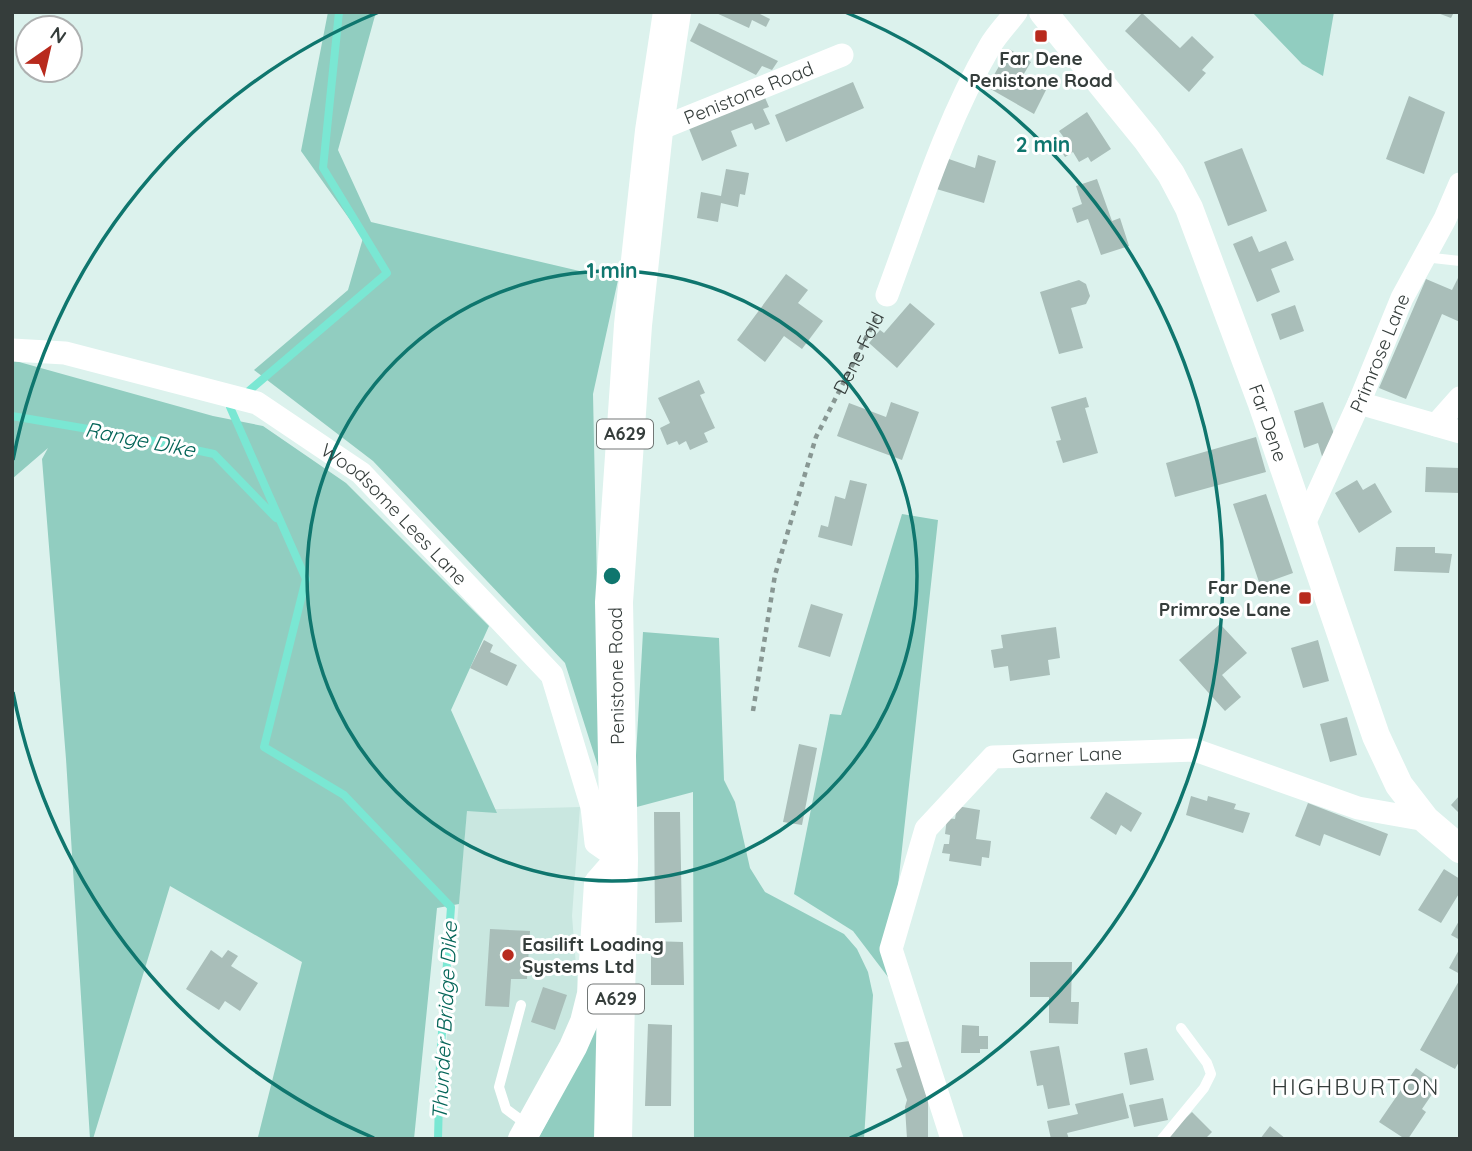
<svg xmlns="http://www.w3.org/2000/svg" width="1472" height="1151" font-family="Quicksand,sans-serif">
  <rect width="100%" height="100%" fill="#dcf2ed"/>
  <path fill="#c9e7e0" d="M580 807 572 916 579 1003 568 1031 509 1139H438L467 810Z"/>
  <path fill="#91cdc0" d="M328 12H376L338 150 371 222 618 280 593 394 601 776 565 663 373 461 254 370 348 290 363 238 301 151Z
    M1252 12H1334L1323 76 1302 64Z
    M12 360 213 416 263 426 346 483 489 626 451 710 497 813 467 811 459 904 437 908 414 1139H237L258 1137 302 962 170 886 93 1139H90L66 759 42 459 48 448 12 479Z
    M902 514 938 520 888 977 853 931 794 894 830 714 841 715Z
    M643 632 719 638 724 780 735 802 750 868 765 892 844 934 857 949 868 972 873 995 864 1139H694L693 792 633 808Z
    M598 1025 599 1139H538Z"/>
  <g fill="none" stroke-linecap="round" stroke-linejoin="round">
    <path stroke="#7ae7d3" stroke-width="8" d="M339 12 323 168 387 273 230 407 306 579 264 747 344 795 451 907 440 1060 438 1139
      M12 416 129 436 214 454 276 518"/>
  </g>
  <path fill="#a9beb9" d="M714 12H756L770 19 766 27 752 20 749 28Z
    M1435 12H1454L1451 18Z
    M1142 13 1180 48 1192 36 1214 57 1202 70 1206 73 1189 92 1125 31Z
    M699 23 778 61 772 70 762 66 756 75 690 41Z
    M1009 49 1031 62 1022 77 1046 90 1034 114 987 87Z
    M853 82 864 108 786 142 775 115Z
    M763 93 769 107 763 109 770 124 755 130 752 123 731 131 737 146 702 161 688 126Z
    M1409 96 1445 112 1424 174 1386 159Z
    M1087 112 1111 149 1091 162 1088 157 1079 162 1073 152 1065 157 1057 144 1065 139 1059 131Z
    M1242 148 1267 211 1228 226 1204 162Z
    M978 155 996 161 984 203 933 188 943 157 975 168Z
    M726 169 749 173 745 195 740 194 738 207 721 203 718 222 697 218 701 192 721 196Z
    M1097 179 1112 221 1120 218 1129 246 1101 255 1088 219 1077 223 1072 208 1082 204 1076 186Z
    M1252 236 1259 252 1286 241 1294 260 1271 269 1280 292 1257 302 1233 244Z
    M786 274 808 290 798 303 823 321 802 349 784 336 765 362 737 340Z
    M1460 274V322L1442 314 1406 399 1379 388 1426 279 1452 290Z
    M1079 280 1086 284 1090 296 1086 304 1071 308 1083 348 1059 354 1040 292Z
    M910 303 935 324 897 368 869 343 880 330 884 333Z
    M1295 305 1304 331 1280 340 1271 314Z
    M699 380 705 393 700 395 715 428 704 433 708 442 690 450 686 441 679 445 677 441 667 445 660 428 670 423 658 398Z
    M1086 397 1089 407 1085 408 1098 453 1063 463 1056 441 1061 440 1051 407Z
    M891 402 919 412 902 460 837 436 849 403 886 417Z
    M1323 402 1334 434 1324 463 1318 443 1304 448 1294 411Z
    M1256 437 1266 472 1175 497 1166 463Z
    M1426 467 1460 468V493L1425 492Z
    M850 480 867 484 852 546 818 537 821 525 828 527 835 496 845 499Z
    M1357 480 1363 490 1375 483 1392 512 1359 533 1335 493Z
    M1266 494 1293 573 1260 585 1233 504Z
    M1396 547H1435V553L1452 554 1449 573 1394 571Z
    M811 604 843 614 830 657 798 647Z
    M1220 624 1247 653 1222 675 1241 697 1225 711 1179 660Z
    M1056 627 1060 658 1048 660 1050 675 1010 681 1008 666 994 668 991 650 1003 648 1001 635Z
    M484 640 493 645 490 652 517 665 507 686 470 668Z
    M1318 640 1329 681 1303 688 1291 648Z
    M1347 717 1357 755 1330 762 1320 724Z
    M799 744 817 748 802 825 783 822Z
    M1106 792 1142 813 1131 832 1121 825 1116 835 1090 818Z
    M1460 795V814L1451 805Z
    M1191 796 1207 801 1208 796 1236 804 1234 809 1250 813 1243 833 1186 815Z
    M1308 803 1388 834 1380 856 1324 834 1320 846 1295 836Z
    M957 806 980 810 976 839 991 841 989 858 982 857 981 866 949 861 950 854 942 853 944 844H949L950 835 945 834 947 818 955 819Z
    M654 812H680L682 922 655 923Z
    M1444 869 1460 879V892L1441 923 1418 910Z
    M1460 919V940L1451 935Z
    M490 929 530 931 527 979H511L509 1007 485 1006Z
    M651 941 683 942 684 985H651Z
    M1460 948V974L1449 968Z
    M211 950 222 958 228 950 238 956 231 966 258 983 240 1011 225 1001 219 1010 186 989Z
    M1030 962H1072L1071 1002H1079L1078 1024 1049 1023V997H1030Z
    M1460 979V1060L1455 1069 1420 1050Z
    M543 987 567 995 555 1030 531 1022Z
    M648 1024 672 1025 671 1106H645Z
    M962 1025 979 1026V1036H988V1049H980V1053H961Z
    M918 1040 933 1099 928 1102V1139H907L905 1107 907 1100 896 1069 902 1067 894 1043Z
    M1059 1046 1070 1105 1048 1109 1043 1085 1037 1086 1030 1051Z
    M1147 1048 1154 1080 1130 1085 1124 1053Z
    M1416 1068 1439 1084 1422 1109 1426 1112 1408 1139H1405L1379 1122Z
    M1123 1093 1129 1118 1067 1133 1069 1139H1051L1047 1121 1078 1114 1075 1104Z
    M1163 1098 1168 1120 1134 1127 1129 1105Z
    M1192 1112 1212 1132 1205 1139H1170L1167 1136Z
    M1270 1126 1286 1139H1260Z"/>
  <g fill="none" stroke-linecap="round" stroke-linejoin="round">
    <path stroke="#889793" stroke-width="4.5" stroke-dasharray="5 5" stroke-linecap="butt" id="s1" d="M753 711 775 575 816 437 878 314"/>
    <path stroke="#fff" stroke-width="10" d="M1424 257 1460 261
      M521 1005 499 1087 506 1109 529 1126
      M1162 1139 1204 1088 1211 1074 1207 1063 1181 1028"/>
    <g stroke="#fff" stroke-width="23">
      <path id="s2" d="M654 131 842 55"/>
      <path d="M887 295C918 212 945 123 990 46 997 34 1008 23 1016 12"/>
      <path id="s3" d="M12 350 65 353 257 403 361 473 552 675 592 807 596 843 619 859"/>
      <path d="M1359 403 1460 432"/>
      <path d="M1436 425 1460 398"/>
      <path id="s4" d="M1304 524 1359 403 1402 298 1445 219 1460 184"/>
      <path id="s5" d="M952 1139 891 949 926 829 993 757 1195 750 1358 808 1426 820"/>
    </g>
    <g stroke="#fff" stroke-width="28">
      <path id="s6" d="M1043 12 1147 140 1171 174 1189 208 1261 401 1376 736 1399 785 1426 820 1460 849"/>
      <path d="M522 1139 573 1047 584 1022 591 994 598 883 619 859"/>
    </g>
    <path stroke="#fff" stroke-width="38" d="M613 1139 619 859 614 602 633 325 654 131 672 12"/>
  </g>
  <g fill="none" stroke="#0f766e" stroke-width="3.5">
    <circle cx="612" cy="576" r="305"/>
    <path d="M374 1138A610 610 0 0 1 13 692M13 460A610 610 0 0 1 379 12M845 12A610 610 0 0 1 850 1138"/>
  </g>
  <g fill="#b82a1d" stroke="#fff" stroke-width="2.5">
    <rect x="1034" y="29" width="14" height="14" rx="3.5"/>
    <rect x="1298" y="591" width="14" height="14" rx="3.5"/>
    <circle cx="508" cy="955" r="7"/>
  </g>
  <g text-anchor="middle" stroke-width="6" stroke-linejoin="round" paint-order="stroke">
    <g fill="#fff" stroke="#727776" stroke-width="2">
      <rect x="597" y="419.5" width="56" height="29" rx="5"/>
      <rect x="588" y="984.5" width="56" height="29" rx="5"/>
    </g>
    <g font-size="18" font-weight="bold" fill="#353d3b">
      <text x="625" y="440">A629</text>
      <text x="616" y="1005">A629</text>
    </g>
    <g font-size="19" font-weight="bold" fill="#353d3b" stroke="#fff">
      <text x="1041" y="65">Far Dene<tspan x="1041" dy="22">Penistone Road</tspan></text>
      <text x="1291" y="594" text-anchor="end">Far Dene<tspan x="1291" dy="22">Primrose Lane</tspan></text>
      <text x="522" y="951" text-anchor="start">Easilift Loading<tspan x="522" dy="22">Systems Ltd</tspan></text>
    </g>
    <g font-size="19" fill="#353d3b" stroke="#fff">
      <text dy="7" stroke="none"><textPath href="#s2" startOffset="102">Penistone Road</textPath></text>
      <text dy="7" stroke="none"><textPath href="#s1" startOffset="376">Dene Fold</textPath></text>
      <text dy="7" stroke="none"><textPath href="#s4" startOffset="187">Primrose Lane</textPath></text>
      <text dy="7" stroke="none"><textPath href="#s6" startOffset="474">Far Dene</textPath></text>
      <text dy="7" stroke="none"><textPath href="#s3" startOffset="429">Woodsome Lees Lane</textPath></text>
      <text transform="translate(616 676) rotate(-91)" y="7">Penistone Road</text>
      <text dy="7" stroke="none"><textPath href="#s5" startOffset="497">Garner Lane</textPath></text>
    </g>
    <g font-size="21" font-style="italic" fill="#046558" stroke="#fff">
      <text transform="translate(140 440) rotate(11)" y="7">Range Dike</text>
      <text transform="translate(445 1021) rotate(-87)" y="7">Thunder Bridge Dike</text>
    </g>
    <g font-size="23" letter-spacing="2" fill="#353d3b" stroke="#fff">
      <text x="1356" y="1095">HIGHBURTON</text>
    </g>
  </g>
  <circle cx="612" cy="576" r="10" fill="#0f766e" stroke="#fff" stroke-width="3.5"/>
  <g font-size="21" text-anchor="middle" font-weight="bold" fill="#0f766e" stroke="#fff" stroke-width="6" stroke-linejoin="round" paint-order="stroke">
    <text x="1043" y="152">2 min</text>
    <text x="612" y="278">1 min</text>
  </g>
  <rect width="1472" height="1151" fill="none" stroke="#353d3b" stroke-width="28"/>
  <g transform="translate(49 49) rotate(34)"><circle r="33" fill="#ffffff" stroke="#aeb1b1" stroke-width="2"/>
  <path d="M0-5L12 26L0 18L-12 26Z" fill="#b82a1d"/>
  <text y="-10" font-size="19" font-weight="bold" text-anchor="middle" fill="#353d3b">N</text>
  </g>
</svg>
